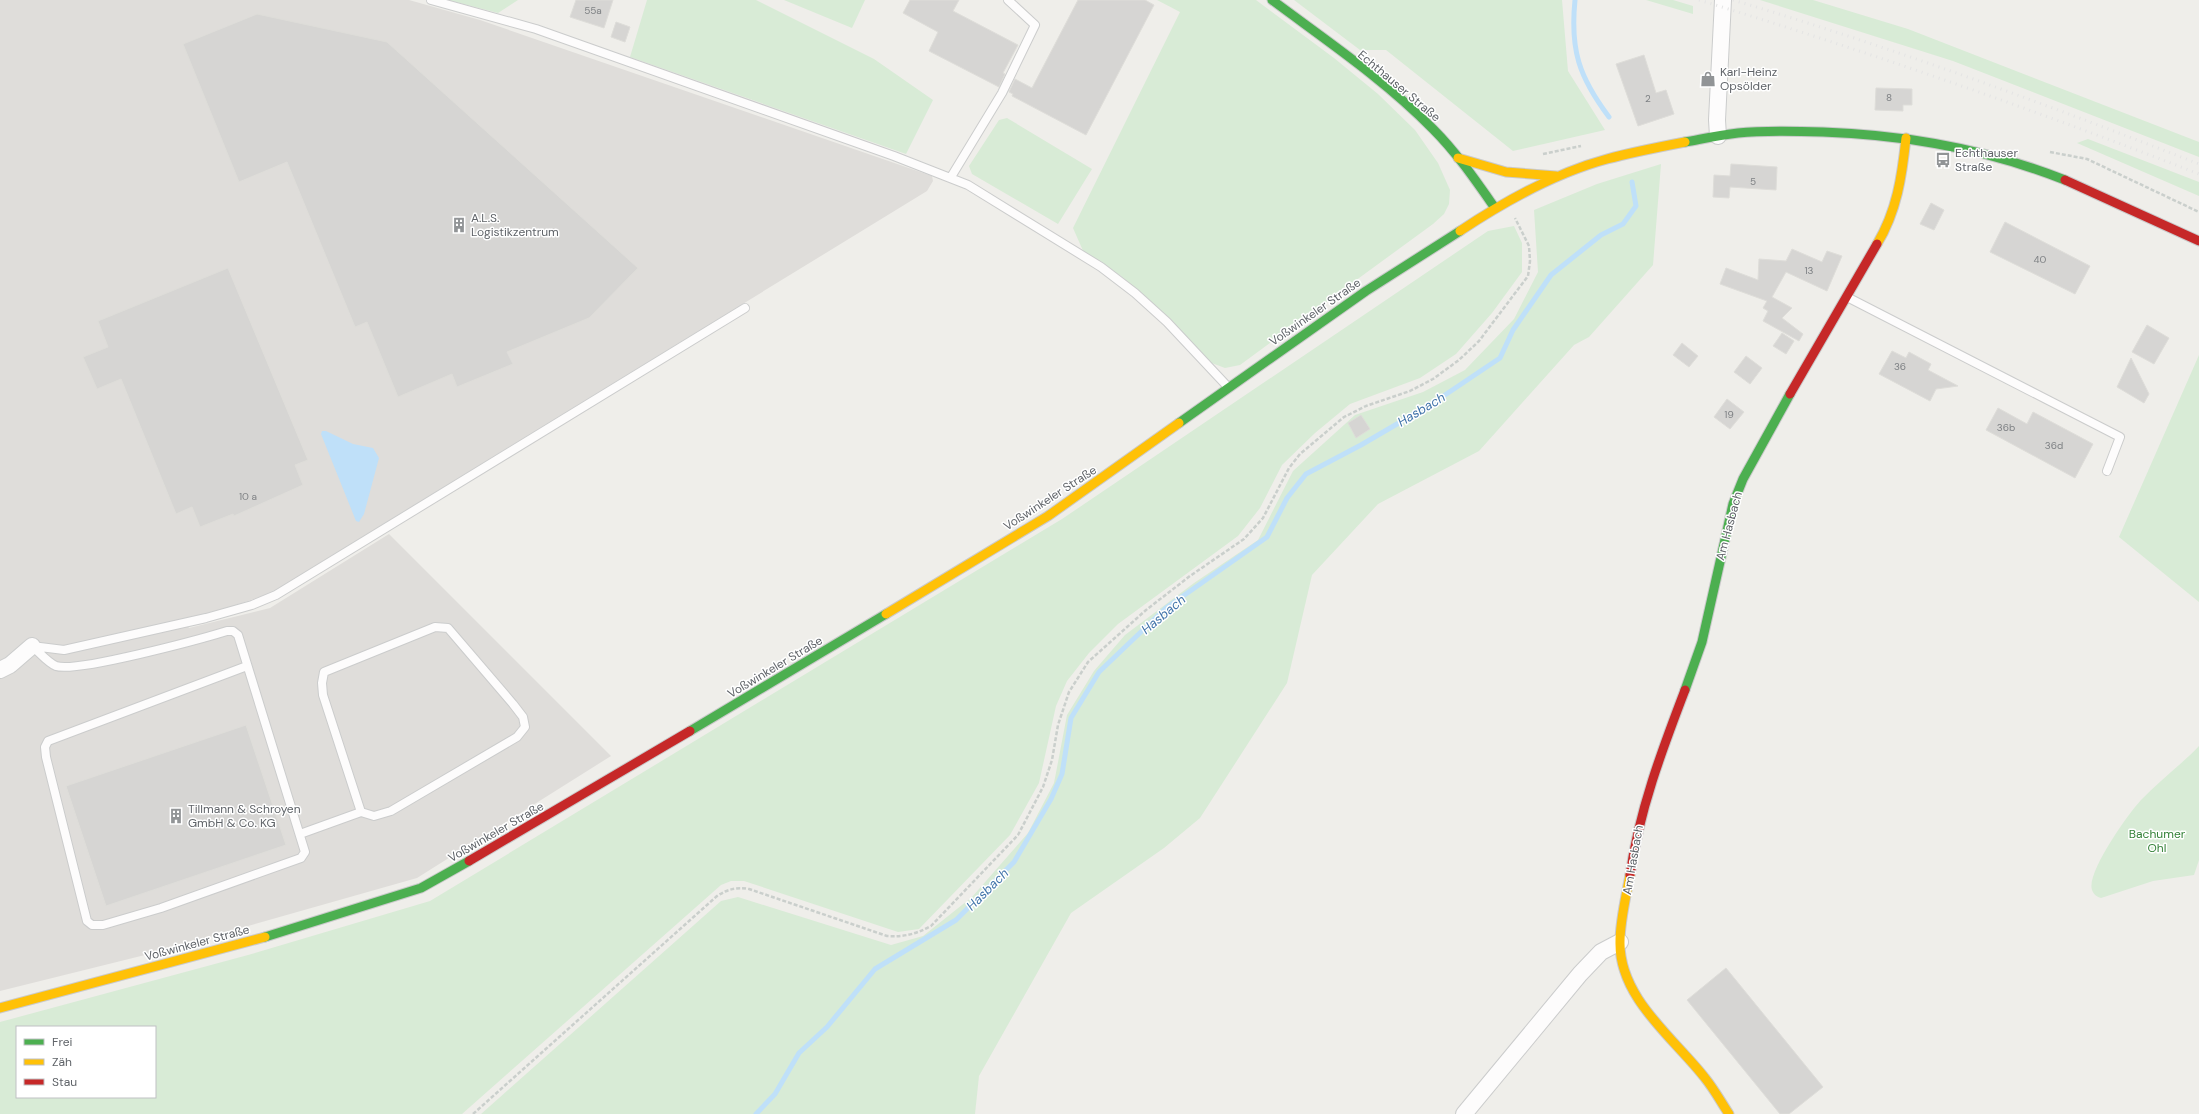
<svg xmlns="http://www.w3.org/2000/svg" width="2199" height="1114" font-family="'DM Sans',sans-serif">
  <rect width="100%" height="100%" fill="#efeeea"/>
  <path fill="#dfddda" d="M0 0H409L480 20 932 176 933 181 927 191 271 593 233 606 185 619 189 628 270 608 389 534 611 756 417 878 153 953 0 991Z"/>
  <path fill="#d8ebd6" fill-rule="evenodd" d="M448 0H518L498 13Z
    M647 0H756L874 59 933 100 906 154 630 57Z
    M784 0H865L852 28Z
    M1157 0H1256L1334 58 1378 94 1415 130 1438 163 1450 190 1449 204 1444 214 1433 224 1240 365 1225 368 1209 362 1156 306 1121 276 1084 253 1073 228 1180 12Z
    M1294 0H1562L1568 71 1605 130 1513 151 1386 50H1360Z
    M1646 0H1673L1693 6V14Z
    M1760 0H1813L1908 29 2199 142V157L1953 61Z
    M1007 118 1092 169 1058 224 972 174 969 166 999 120Z
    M2088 139 2199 182V196L2077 143Z
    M1661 164 1653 265 1589 337 1574 345 1479 451 1378 504 1312 575 1287 683 1200 818 1164 848 1071 913 979 1076 975 1114H481L721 901 738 897 891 945 923 936 972 897 1028 833 1054 783 1067 715 1094 671 1125 635 1194 583 1258 540 1293 471 1355 415 1423 392 1465 370 1514 319 1538 272 1534 210 1597 184Z
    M1514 226 1522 243V272L1492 313 1456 354 1420 378 1350 404 1315 433 1282 465 1260 508 1238 536 1118 624 1089 653 1067 681 1056 706 1039 783 1010 835 919 929 898 932 744 881H731L721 885 462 1114H0V1022L248 955 430 901 1062 519 1488 231ZM17 1027H155V1097H17Z
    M2199 355V602L2119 537Z
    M2199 746V860L2194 875 2153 881 2101 898C2097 897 2094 895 2092 890 2086 873 2128 814 2141 800 2159 781 2181 765 2199 746Z"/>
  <path fill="#bfe0f9" d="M322 431H326L353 444 373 448 379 458 364 514 359 522 356 521 321 434Z"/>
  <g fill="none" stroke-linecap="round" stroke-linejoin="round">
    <path stroke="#bfe0f9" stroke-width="5" d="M1575 0C1570 50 1579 77 1609 117
      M756 1114 775 1094 799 1053 827 1027 875 969 956 920 1014 862 1051 799 1062 774 1071 718 1099 672 1166 608 1267 537 1287 498 1306 474 1361 445 1433 403 1500 358 1513 330 1551 275 1601 235 1623 224 1636 206 1632 182"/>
  </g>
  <path fill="#d6d5d3" stroke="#deddd9" d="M576 0H613L604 28 570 17Z
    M910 0H959L953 11 1018 45 1003 73 1005 74 999 87 929 51 938 32 903 13Z
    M1078 0H1145L1154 5 1086 135 1012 96 1013 94 1009 92 1015 79 1032 88Z
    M257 14 387 42 638 268 589 318 507 352 513 364 457 387 452 374 398 397 367 322 355 327 287 162 239 182 183 44Z
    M616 22 630 27 625 42 611 37Z
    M1644 55 1656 93 1666 90 1674 114 1638 126 1616 64Z
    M1876 88 1912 89V105H1903V111L1875 110Z
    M1731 164 1777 167 1776 190 1730 187 1729 198 1713 197 1714 175 1730 176Z
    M1931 203 1944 210 1934 230 1920 224Z
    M2005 222 2090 266 2075 294 1990 252Z
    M1792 249 1822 262 1827 251 1842 256 1827 291 1786 272 1772 297 1792 308 1782 318 1803 334 1799 341 1763 321 1768 311 1763 308 1767 301 1720 284 1726 268 1758 280 1759 259 1786 261Z
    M228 268 308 460 295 465 303 485 234 516 233 514 200 527 192 507 176 514 121 379 97 389 83 357 108 347 98 321Z
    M2147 325 2169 338 2154 364 2132 352Z
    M1782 333 1794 341 1786 354 1773 346Z
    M1682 343 1698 356 1689 367 1673 355Z
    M1892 351 1906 358 1909 352 1931 364 1928 370 1958 386 1936 389 1930 401 1879 374Z
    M1746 356 1762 368 1750 384 1734 372Z
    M2131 358 2149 394 2144 403 2117 387Z
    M1727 399 1744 412 1730 429 1714 417Z
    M1998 408 2027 424 2033 412 2093 444 2075 478 1986 430Z
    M1361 415 1370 429 1356 438 1348 423Z
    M246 725 286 845 106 906 66 786Z
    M1726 968 1823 1087 1789 1114H1780L1687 1000Z"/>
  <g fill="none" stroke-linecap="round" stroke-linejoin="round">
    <defs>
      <path id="lane" d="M431 0 536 29 894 156 968 185 1101 267 1135 293 1167 322 1228 387
        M951 177 1002 93 1035 25 1008 0
        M1847 297 2120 437 2107 471
        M32 646C39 652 48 663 56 666 76 673 201 639 227 631H233L238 635 305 852 301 858 161 908 103 925H92L87 921 46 757 45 747 48 741 247 666
        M32 646 64 650 206 618 252 605 276 595 745 308
        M300 834 361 812 323 695 322 683 324 672 435 627 448 628 513 704 523 717 525 727 517 737 391 811 374 816 361 812"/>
      <path id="street" d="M1718 136 1717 120 1723 0
        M0 670 10 665 32 646
        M1464 1114 1580 974 1601 952 1620 942"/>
      <path id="fast" d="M1272 0C1327 41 1385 80 1433 129 1457 153 1476 181 1495 208
        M1685 142C1702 139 1720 135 1738 133 1766 130 1795 131 1823 132 1907 135 1987 149 2065 180
        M1179 423 1366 291 1460 231
        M1685 690 1702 642 1733 504 1743 479 1790 394
        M690 731 886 614
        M265 937 421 888 469 861"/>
      <path id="slow" d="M1458 158 1506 172 1556 176
        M1460 231C1505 201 1555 173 1607 159 1633 152 1659 147 1685 142
        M1877 244C1897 211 1902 176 1906 138
        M886 614 1048 516 1179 423
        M1630 875C1626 897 1620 920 1620 942 1619 998 1674 1038 1705 1078 1714 1089 1721 1102 1729 1114
        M0 1008 265 937"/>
      <path id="jam" d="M2065 180 2199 241
        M1790 394 1877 244
        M469 861 690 731
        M1630 875C1639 811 1662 750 1685 690"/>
    </defs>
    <use href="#lane" stroke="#cbcccc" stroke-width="10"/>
    <use href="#street" stroke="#cbcccc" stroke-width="18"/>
    <use href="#fast" stroke="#cacacb" stroke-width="11"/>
    <use href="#slow" stroke="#cacacb" stroke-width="11"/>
    <use href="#jam" stroke="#cacacb" stroke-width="11"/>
    <path stroke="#cacfcc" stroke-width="2.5" stroke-dasharray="4 2" stroke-linecap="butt" d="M2050 152 2087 159 2199 212
      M1543 154 1581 146
      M473 1114 717 896C728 889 736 887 749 889L887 936C905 937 916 934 931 926L1018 835 1043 787 1052 760 1058 725 1069 692 1088 662 1146 610 1190 576 1244 539 1263 518 1289 468 1300 454 1344 417 1366 406 1410 391 1433 379 1459 360 1479 341 1528 276 1530 261 1529 246 1515 218"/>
    <use href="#lane" stroke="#fdfcfc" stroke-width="8"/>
    <use href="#street" stroke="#fdfcfc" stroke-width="16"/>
    <use href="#fast" stroke="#4caf50" stroke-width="9"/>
    <use href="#slow" stroke="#ffc107" stroke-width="9"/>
    <use href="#jam" stroke="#c62828" stroke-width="9"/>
    <path stroke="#e4e4e4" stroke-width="3" stroke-dasharray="1 5" stroke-linecap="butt" d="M1699 0C1867 51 2035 110 2199 174
      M1733 0C1891 47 2046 104 2199 164"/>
  </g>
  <defs>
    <symbol id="shop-bare" viewBox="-9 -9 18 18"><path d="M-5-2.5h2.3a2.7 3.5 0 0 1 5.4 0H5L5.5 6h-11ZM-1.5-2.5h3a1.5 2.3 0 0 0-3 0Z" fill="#919496" stroke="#fff" stroke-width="2.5" paint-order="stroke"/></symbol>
    <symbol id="bus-bare" viewBox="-9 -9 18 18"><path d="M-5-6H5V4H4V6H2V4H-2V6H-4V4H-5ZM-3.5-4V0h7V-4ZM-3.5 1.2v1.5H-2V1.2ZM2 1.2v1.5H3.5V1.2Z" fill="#919496" stroke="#fff" stroke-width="2.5" paint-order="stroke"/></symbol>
    <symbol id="building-bare" viewBox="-9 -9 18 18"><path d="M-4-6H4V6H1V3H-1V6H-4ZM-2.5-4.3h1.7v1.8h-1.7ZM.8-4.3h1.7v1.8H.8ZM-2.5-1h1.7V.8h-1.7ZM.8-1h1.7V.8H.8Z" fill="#919496" stroke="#fff" stroke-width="2.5" paint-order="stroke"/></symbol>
  </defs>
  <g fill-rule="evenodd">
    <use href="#shop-bare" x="1697" y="68" width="22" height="22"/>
    <use href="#bus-bare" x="1932" y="149" width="22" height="22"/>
    <use href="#building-bare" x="448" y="214" width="22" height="22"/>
    <use href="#building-bare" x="165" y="805" width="22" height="22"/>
  </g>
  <g text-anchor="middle" stroke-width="3" stroke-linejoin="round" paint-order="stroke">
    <g font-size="10" fill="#7e8184">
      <text x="593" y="14">55a</text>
      <text x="1889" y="101">8</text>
      <text x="1648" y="102">2</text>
      <text x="1753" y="185">5</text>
      <text x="2040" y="263">40</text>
      <text x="1809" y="274">13</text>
      <text x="1900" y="370">36</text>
      <text x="1729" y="418">19</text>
      <text x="2006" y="431">36b</text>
      <text x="2054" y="449">36d</text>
      <text x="248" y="500">10 a</text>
    </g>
    <g font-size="12" fill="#5f6368" stroke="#fff" text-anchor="start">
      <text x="1720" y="76">Karl-Heinz<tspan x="1720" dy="14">Opsölder</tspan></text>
      <text x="1955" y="157">Echthauser<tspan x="1955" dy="14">Straße</tspan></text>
      <text x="471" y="222">A.L.S.<tspan x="471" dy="14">Logistikzentrum</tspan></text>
      <text x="188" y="813">Tillmann &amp; Schroyen<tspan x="188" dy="14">GmbH &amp; Co. KG</tspan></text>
    </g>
    <g font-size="12" fill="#5f6368" stroke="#fff">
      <text transform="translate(1399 86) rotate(40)" y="4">Echthauser Straße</text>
      <text transform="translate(1315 312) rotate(-35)" y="4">Voßwinkeler Straße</text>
      <text transform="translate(1050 498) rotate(-33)" y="4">Voßwinkeler Straße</text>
      <text transform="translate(1729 526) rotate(-75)" y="4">Am Hasbach</text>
      <text transform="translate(775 667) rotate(-31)" y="4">Voßwinkeler Straße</text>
      <text transform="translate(496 832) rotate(-30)" y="4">Voßwinkeler Straße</text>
      <text transform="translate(1633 860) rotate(-80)" y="4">Am Hasbach</text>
      <text transform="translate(197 943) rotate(-15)" y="4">Voßwinkeler Straße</text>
    </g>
    <g font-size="12" fill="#348238" stroke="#fff">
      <text x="2157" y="838">Bachumer<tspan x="2157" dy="14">Ohl</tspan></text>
    </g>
    <g font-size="13" font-style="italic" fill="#4174aa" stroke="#fff">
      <text transform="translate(1421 409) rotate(-31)" y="5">Hasbach</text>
      <text transform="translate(1163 614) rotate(-40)" y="5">Hasbach</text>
      <text transform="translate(987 889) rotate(-45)" y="5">Hasbach</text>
    </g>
  </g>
  <rect x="16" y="1026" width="140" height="72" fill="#ffffff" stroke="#bfc1c3"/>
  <rect x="24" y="1039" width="20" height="6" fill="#4caf50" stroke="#bfc1c3"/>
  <text x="52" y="1046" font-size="12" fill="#5f6368">Frei</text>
  <rect x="24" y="1059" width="20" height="6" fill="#ffc107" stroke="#bfc1c3"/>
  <text x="52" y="1066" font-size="12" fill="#5f6368">Zäh</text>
  <rect x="24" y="1079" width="20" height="6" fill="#c62828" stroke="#bfc1c3"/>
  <text x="52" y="1086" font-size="12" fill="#5f6368">Stau</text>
</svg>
